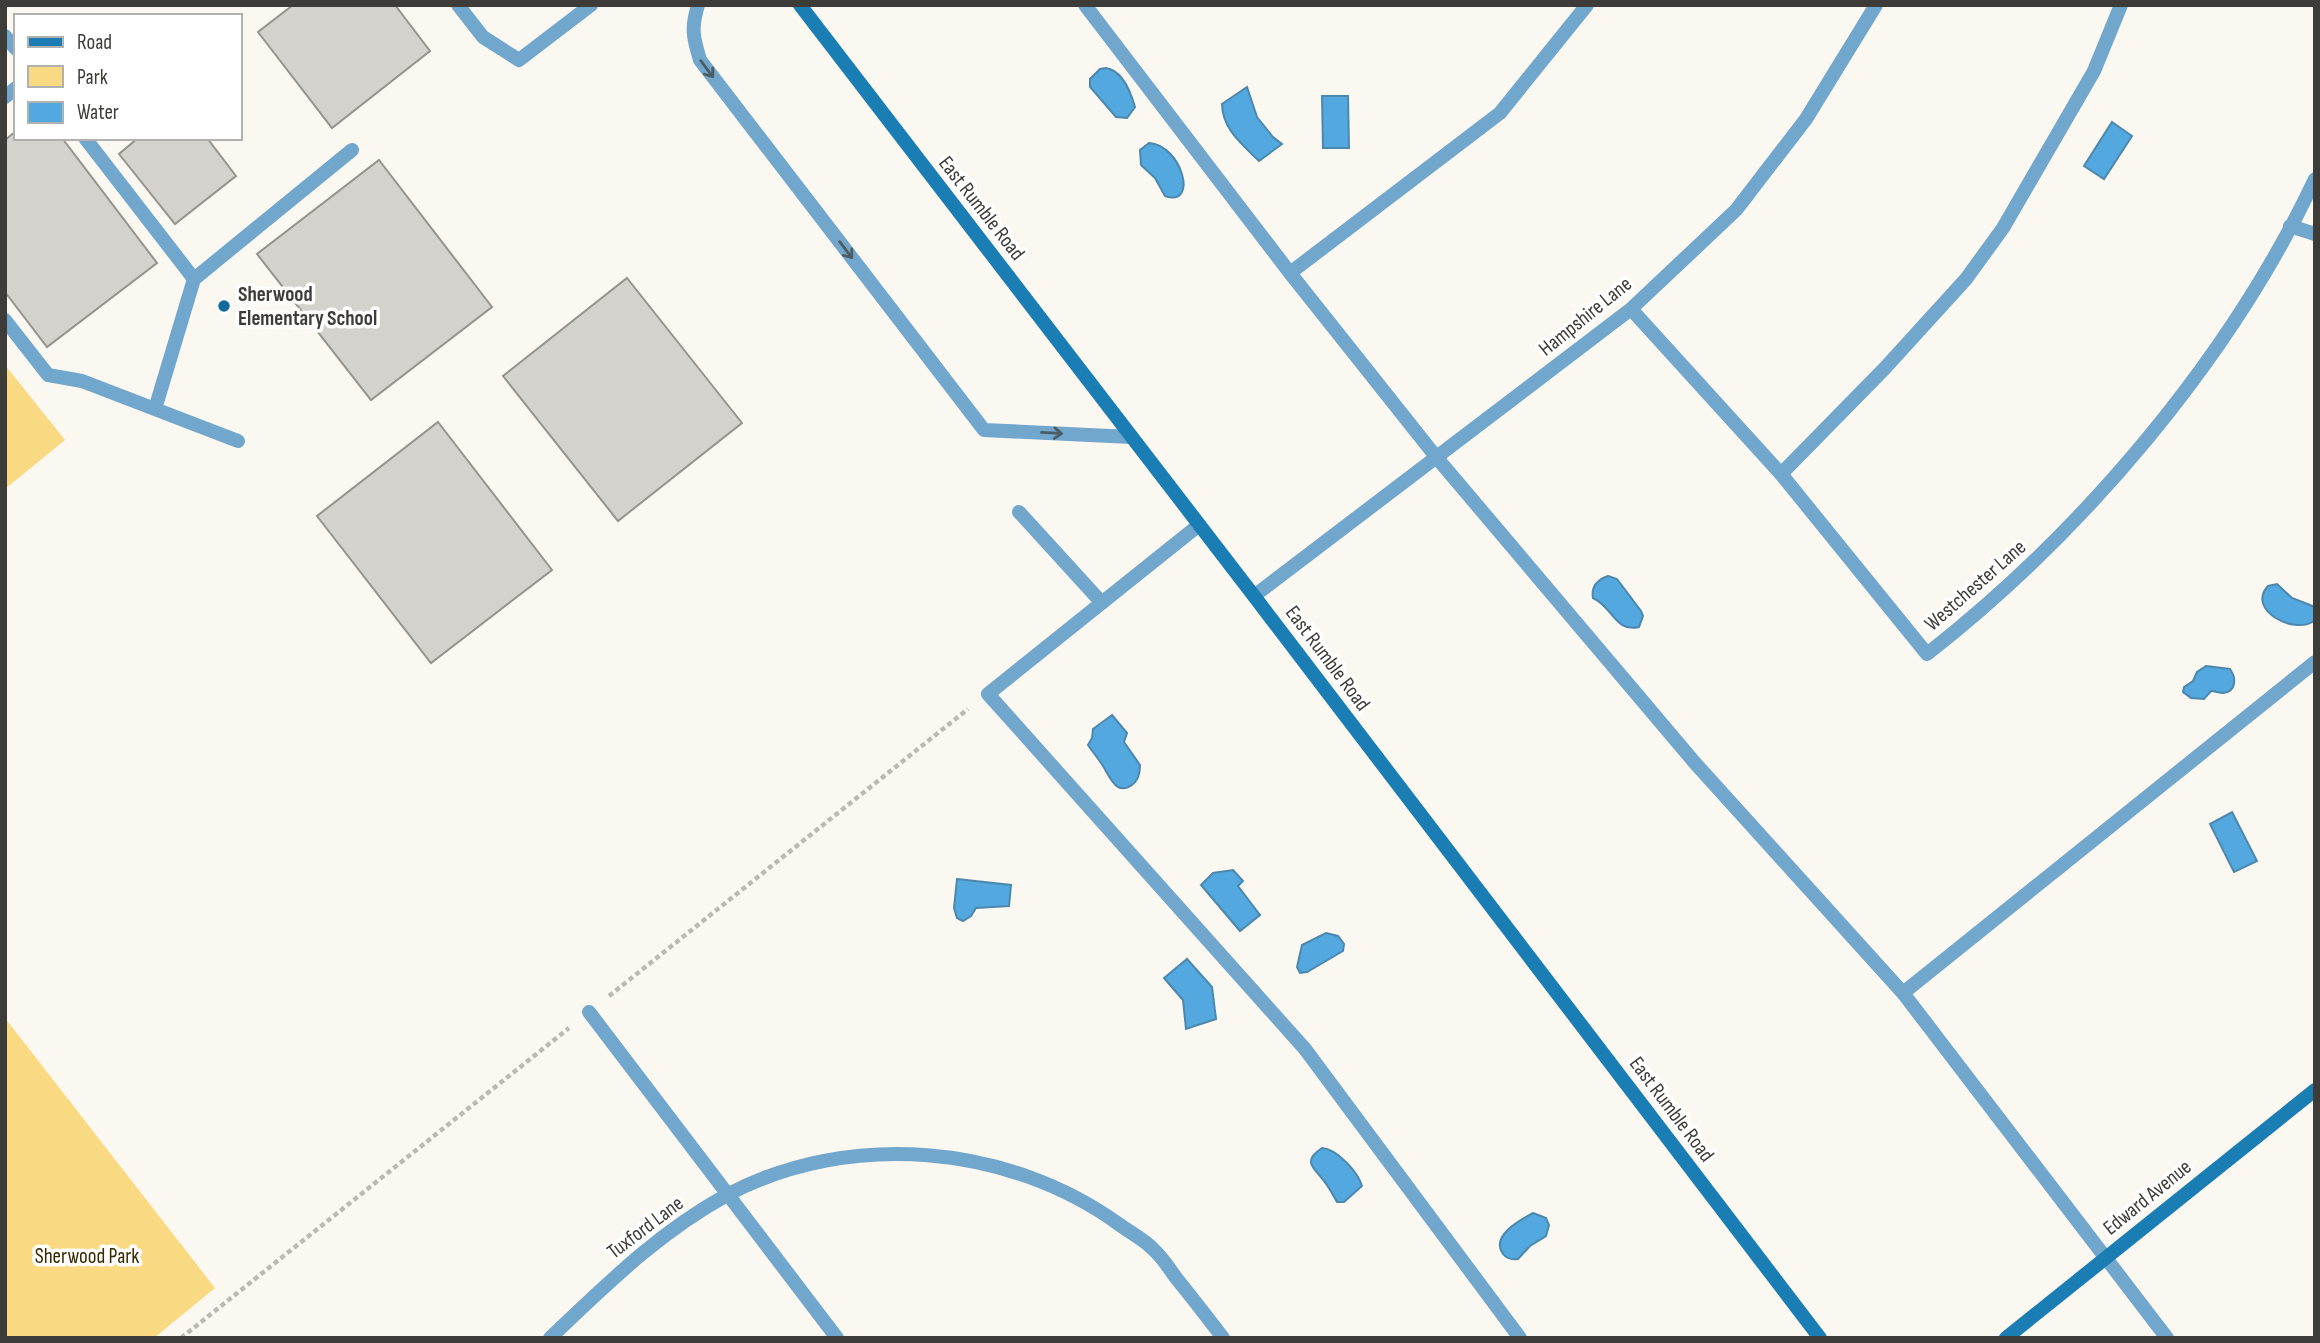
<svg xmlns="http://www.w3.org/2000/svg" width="2320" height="1343" font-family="'Sofia Sans Condensed',sans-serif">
  <rect width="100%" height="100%" fill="#fbf8f2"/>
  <path fill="#f9d981" d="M5 365 65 440 5 489Z
    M5 1018 215 1288 154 1338H5Z"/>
  <path fill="#52a8df" stroke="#4c88ad" stroke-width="2" d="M1106 68C1122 70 1131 93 1135 107L1127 118 1116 117 1090 87V79L1100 69Z
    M1247 87 1257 117 1273 137 1282 144 1259 161C1243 145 1222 129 1222 104Z
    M1322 96H1348L1349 148H1323Z
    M2112 122 2132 136 2104 179 2084 166Z
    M1149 143C1182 145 1199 208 1165 196L1155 178 1141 165 1140 150Z
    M1608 576 1617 579 1641 611 1643 616 1639 627C1615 633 1612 606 1593 598 1591 587 1597 580 1608 576Z
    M2277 584 2292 598 2315 607 2314 621C2294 635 2246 610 2268 586Z
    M2206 666 2230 669C2236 677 2237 692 2223 693 2219 693 2215 691 2211 691L2204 699 2191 698 2183 692 2184 687 2193 681 2197 672Z
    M1112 715 1127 733 1124 742 1140 765C1140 772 1139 780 1132 785 1115 797 1109 774 1101 763 1097 757 1092 751 1088 745L1092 738 1093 729Z
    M2232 812 2257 861 2234 872 2210 824Z
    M1233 870 1243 881 1238 886 1260 915 1240 931 1201 885 1213 873Z
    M957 879 1011 885 1009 906 976 908 971 916 963 921 957 918 954 908Z
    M1326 933 1338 936 1344 944 1343 951 1307 972 1300 973 1297 967 1302 945Z
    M1187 959 1212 987 1216 1019 1186 1029 1183 1000 1164 978Z
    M1322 1148C1337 1149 1358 1172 1362 1186L1344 1202H1337C1333 1195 1329 1187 1324 1181 1313 1167 1302 1161 1322 1148Z
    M1533 1213 1546 1218 1549 1225 1546 1236 1530 1246 1518 1259C1512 1260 1507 1259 1503 1254 1490 1236 1520 1220 1533 1213Z"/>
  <path fill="#d4d2cc" stroke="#95938d" stroke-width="2" d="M293 5H395L430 51 332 128 258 32Z
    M16 131V138H62L157 263 47 347 5 292V140Z
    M138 138H207L236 176 175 224 119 154Z
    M379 160 492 307 371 400 257 254Z
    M627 278 742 423 618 521 503 376Z
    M438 422 552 570 431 663 317 516Z"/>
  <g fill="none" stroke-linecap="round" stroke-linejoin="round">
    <path stroke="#bbb9b4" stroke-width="4.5" stroke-dasharray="5 3.5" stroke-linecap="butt" d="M609 996 968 709
      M181 1338 569 1028"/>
    <path stroke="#71a7cc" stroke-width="14" d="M458 5 483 37 519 60 591 5
      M698 5C691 28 693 37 700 60L984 430 1131 437
      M1085 5 1290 273 1437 458 1695 763 1903 993 2167 1338
      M5 36 16 49
      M5 97 16 88
      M85 138 194 279 155 409
      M1290 273 1500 113 1587 5
      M194 279 352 150
      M5 320 48 375 82 381 238 441
      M1781 474 1885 368 1966 279 2003 228 2094 71 2121 5
      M1019 512 1102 603
      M1199 525 988 694 1305 1049 1520 1338
      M1903 993 2315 662
      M589 1012 837 1338"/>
    <path stroke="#71a7cc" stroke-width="14" d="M2290 226 2315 234
      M1631 309 1781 474 1927 654C2083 532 2230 359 2315 179
      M1254 596 1631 309 1736 210 1806 119 1876 5
      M550 1338C606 1285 659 1232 727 1195 849 1130 1009 1144 1120 1225 1131 1233 1145 1240 1154 1250 1163 1258 1170 1270 1177 1279 1193 1299 1208 1318 1223 1338"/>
    <path stroke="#1a7db4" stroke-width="14" d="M800 5 1254 596 1820 1338
      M2006 1338 2315 1090"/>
  </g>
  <defs><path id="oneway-shaft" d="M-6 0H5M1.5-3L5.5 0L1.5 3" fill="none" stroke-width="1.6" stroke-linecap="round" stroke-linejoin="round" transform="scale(1.75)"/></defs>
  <g stroke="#4d5c65">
    <use href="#oneway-shaft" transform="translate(707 69) rotate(53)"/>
    <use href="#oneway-shaft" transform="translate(846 250) rotate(53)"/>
    <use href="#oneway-shaft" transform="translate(1052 433) rotate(3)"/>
  </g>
  <circle fill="#126b9b" stroke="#fff" stroke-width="2.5" cx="224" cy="306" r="7"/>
  <g text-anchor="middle" stroke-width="7" stroke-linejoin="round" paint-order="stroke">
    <g font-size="21" fill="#3d3c39" stroke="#fff">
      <text transform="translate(982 208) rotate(52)" y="7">East Rumble Road</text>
      <text transform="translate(1585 316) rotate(-39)" y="7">Hampshire Lane</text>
      <text transform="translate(1975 585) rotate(-41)" y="7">Westchester Lane</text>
      <text transform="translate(1328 658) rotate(53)" y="7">East Rumble Road</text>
      <text transform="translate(1672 1109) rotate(53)" y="7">East Rumble Road</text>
      <text transform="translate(2147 1197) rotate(-39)" y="7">Edward Avenue</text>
      <text transform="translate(645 1227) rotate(-37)" y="7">Tuxford Lane</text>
    </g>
    <g font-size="21" font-weight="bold" fill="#3d3c39" stroke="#fff" text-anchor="start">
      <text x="238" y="301">Sherwood<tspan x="238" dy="24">Elementary School</tspan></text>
    </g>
    <g font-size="21" fill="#372a01" stroke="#fff">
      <text x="87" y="1263">Sherwood Park</text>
    </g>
  </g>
  <rect width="2320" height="1343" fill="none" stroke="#3d3c39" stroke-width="14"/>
  <rect x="14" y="14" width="228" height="126" fill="#ffffff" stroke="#b1b1b0" stroke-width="2"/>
  <rect x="28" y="37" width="35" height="10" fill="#1a7db4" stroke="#b1b1b0" stroke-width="2"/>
  <text x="77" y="49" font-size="21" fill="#3d3c39">Road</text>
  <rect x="28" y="66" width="35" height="21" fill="#f9d981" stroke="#b1b1b0" stroke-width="2"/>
  <text x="77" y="84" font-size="21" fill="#3d3c39">Park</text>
  <rect x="28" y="102" width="35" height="21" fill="#52a8df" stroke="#b1b1b0" stroke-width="2"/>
  <text x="77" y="119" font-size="21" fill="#3d3c39">Water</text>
</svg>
